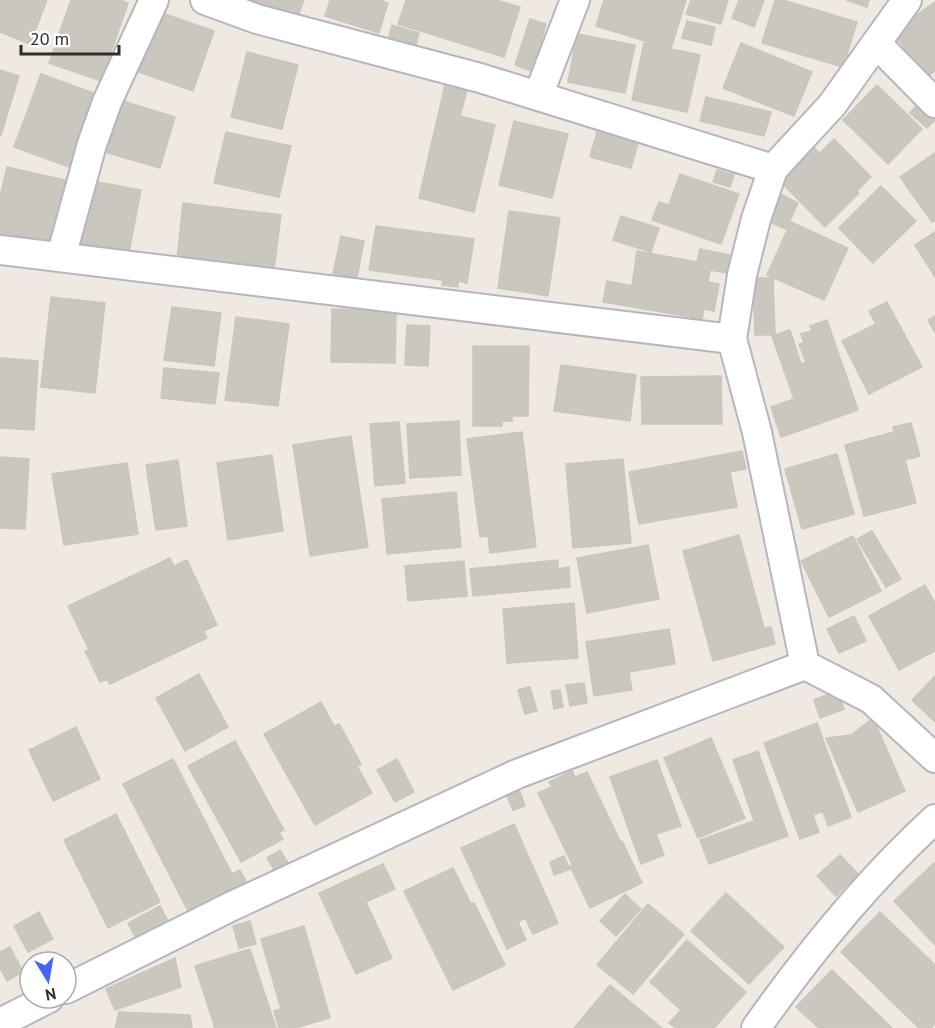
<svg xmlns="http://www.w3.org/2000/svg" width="935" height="1028" font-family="'PT Sans',sans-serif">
  <rect width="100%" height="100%" fill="#efe9e1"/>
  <path fill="#cbc7bf" stroke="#cbc5ba" stroke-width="1.5" d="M0 0H47L30 44 0 32Z
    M71 0H119L128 3 105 70 117 74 113 85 49 63Z
    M249 0H304L298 16Z
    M330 0H379L388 3 379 33 325 16Z
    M406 0H496L520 7 504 57 398 24Z
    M604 0H686L671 49 596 26Z
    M691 0H728L721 24 686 14Z
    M739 0H764L754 27 732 18Z
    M775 0H783L857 22 843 67 762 43Z
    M846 0H869L867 7Z
    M935 2V71L925 78 893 32Z
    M156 11 214 31 193 91 136 71Z
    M530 19 546 24 542 39 548 41 537 73 515 65Z
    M687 21 715 27 711 45 682 38Z
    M392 25 419 33 415 48 388 40Z
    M577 34 635 45 625 93 568 82Z
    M644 43 700 55 687 112 632 100Z
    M741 43 812 72 794 116 723 88Z
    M247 52 298 65 282 129 231 117Z
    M0 70 19 76 1 135 0 134Z
    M41 74 99 95 72 168 14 147Z
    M445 85 467 90 460 116 495 125 474 212 419 198Z
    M877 85 922 129 888 164 843 120Z
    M706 97 771 112 764 136 700 121Z
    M116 99 175 117 160 168 101 151Z
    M919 103 935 116V120L927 128 910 113Z
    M514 121 568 134 552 198 499 185Z
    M226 132 291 146 279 197 214 183Z
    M597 132 638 143 631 168 590 157Z
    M834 139 871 177 857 191 859 193 825 227 779 180 813 147 820 153Z
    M935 153V220L932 222 900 177Z
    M7 167 65 180 50 249 0 238V197Z
    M717 170 734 175 730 187 713 182Z
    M680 174 739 194 721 244 652 220 659 202 669 205Z
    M87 180 141 190 129 252 76 242Z
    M881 186 916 221 873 263 839 228Z
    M780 194 798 203 786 229 767 221Z
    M183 203 281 215 274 270 177 259Z
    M509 211 560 218 548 296 498 288Z
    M621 216 659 228 651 252 613 240Z
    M791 222 848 248 824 300 767 275Z
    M376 226 474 239 467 283 458 281V287L442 285 443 280 369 270Z
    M935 232V277L915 245Z
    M341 236 364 241 357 278 333 274Z
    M700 249 730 255 727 273 710 270 708 282 719 284 714 311 704 309 702 319 603 302 607 281 632 286 637 251 697 262Z
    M753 278H773L775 335H755Z
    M51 297 105 303 95 393 41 387Z
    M887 302 922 367 869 394 842 341 876 324 869 311Z
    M172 307 221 313 214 366 164 360Z
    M332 309 396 311 395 363 331 362Z
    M935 316V333L928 320Z
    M236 317 289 324 278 406 225 400Z
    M827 320 858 410 781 437 771 407 794 399 772 336 790 330 801 364 806 362 799 344 804 343 801 334 812 331 810 326Z
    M407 325 430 326 428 366 405 365Z
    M473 346H529L528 416H512V421H502V426H473Z
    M0 358 38 361 34 430 0 428Z
    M561 365 636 375 630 421 554 411Z
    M164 368 219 373 215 404 161 398Z
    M721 376 722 424H642L641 377Z
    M459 421 461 475 410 478 407 424Z
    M399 422 405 483 375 486 370 424Z
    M911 423 920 456 905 460 916 503 864 516 845 445 894 432 893 427Z
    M522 432 536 547 490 553 488 536 480 537 467 439Z
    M351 436 368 547 310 556 293 445Z
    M742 451 746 469 730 472 737 507 639 524 629 472Z
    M837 454 854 514 802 529 785 469Z
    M272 455 283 531 228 540 217 463Z
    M0 457 29 459 25 529 0 528Z
    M623 459 631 543 573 548 566 464Z
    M178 460 187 526 156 530 146 465Z
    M127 463 138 534 64 545 52 474Z
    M456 492 461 547 387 554 382 499Z
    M872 531 901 579 886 587 857 539Z
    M739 535 764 628 771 627 775 644 713 661 683 551Z
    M853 536 881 591 829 617 801 561Z
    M648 545 659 599 587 613 577 558Z
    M170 558 174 566 187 560 217 625 204 631 207 638 110 684 107 679 100 682 85 651 89 650 68 606Z
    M558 560V569L569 567 570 587 473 596 470 569Z
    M464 561 467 596 408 601 405 566Z
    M925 585 935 603V651L899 670 869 616Z
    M574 603 578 658 507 663 503 609Z
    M854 616 866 641 839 653 827 629Z
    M669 629 675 664 629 672 632 690 594 696 586 642Z
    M199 674 228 727 185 751 156 698Z
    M935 676V722L912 700Z
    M584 683 587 703 570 706 566 685Z
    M530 687 537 711 525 714 518 690Z
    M560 690 563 707 554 709 551 691Z
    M837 691 844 709 820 718 814 700Z
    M321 702 334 726 339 724 361 764 357 766 372 793 315 825 264 734Z
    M873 718 905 791 858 812 826 738 851 735Z
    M817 723 851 817 828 826 823 811 813 815 819 832 800 839 764 743Z
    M76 727 100 779 53 801 29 750Z
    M711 738 745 818 698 838 664 758Z
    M235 741 284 830 279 832 283 839 241 862 188 766Z
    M758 751 788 836 709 864 700 840 754 821 733 760Z
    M173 759 232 874 240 870 247 883 189 913 123 784Z
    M397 759 414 792 395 802 377 770Z
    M657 760 681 826 656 834 664 855 641 864 610 777Z
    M572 771 575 777 587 772 620 841 572 864 538 793 552 787 549 782Z
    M519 789 525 806 513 810 506 794Z
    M116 814 160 902 108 928 64 840Z
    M514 824 558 923 533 934 525 918 518 922 526 940 507 949 461 848Z
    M622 841 642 883 590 908 570 866Z
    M280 850 288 863 275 871 267 858Z
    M840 855 858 874 836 896 817 876Z
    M564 856 570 869 554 875 550 862Z
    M934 863H935V945L894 901Z
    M383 864 395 889 366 902 392 958 356 974 319 893Z
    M453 868 471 904 474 903 505 965 453 990 404 891Z
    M726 893 784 947 749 984 691 931Z
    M625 894 641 909 616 936 600 921Z
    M648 904 684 934 633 994 597 965Z
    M160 906 168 921 136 939 128 923Z
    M39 912 53 939 28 952 14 926Z
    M880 912 935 965V1024L931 1028H919L841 952Z
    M250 921 256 944 239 948 233 926Z
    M304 926 330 1018 295 1028H279L274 1011 281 1009 261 939Z
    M687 940 746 992 714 1028H676L669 1023 681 1010 650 982Z
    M10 947 23 972 7 981 0 968V952Z
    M250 949 276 1028H215L195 966Z
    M175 958 181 987 115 1010 106 989Z
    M832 970 892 1028H819L796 1007Z
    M610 985 662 1028H574Z
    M119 1012 190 1015 192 1028H115Z"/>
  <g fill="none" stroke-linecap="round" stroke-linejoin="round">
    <defs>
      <path id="street" d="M205 0 257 19 480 78 773 169
        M907 0 832 105 773 169 756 219 742 275 732 339 757 432 805 665 871 699 935 758
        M876 43 935 103
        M538 96 575 0
        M0 250 732 339
        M61 257 92 144 107 102 154 0
        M66 989 230 907 517 774 805 665
        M0 1023 49 998
        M756 1028C809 953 867 881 935 819"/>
    </defs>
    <use href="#street" stroke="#b4b7c1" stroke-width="32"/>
    <use href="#street" stroke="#fff" stroke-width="28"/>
  </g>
  <g transform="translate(48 980) rotate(169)"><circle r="28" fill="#ffffff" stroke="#ababab" stroke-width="1.5"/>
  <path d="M0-4.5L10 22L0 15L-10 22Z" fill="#4264fb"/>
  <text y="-9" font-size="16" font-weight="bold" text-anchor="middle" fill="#2e2e2e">N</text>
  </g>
  <path d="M21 45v9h98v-9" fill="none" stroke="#2e2e2e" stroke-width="3"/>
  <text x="30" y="45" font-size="18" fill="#2e2e2e" stroke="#ffffff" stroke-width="4.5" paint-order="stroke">20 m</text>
</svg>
